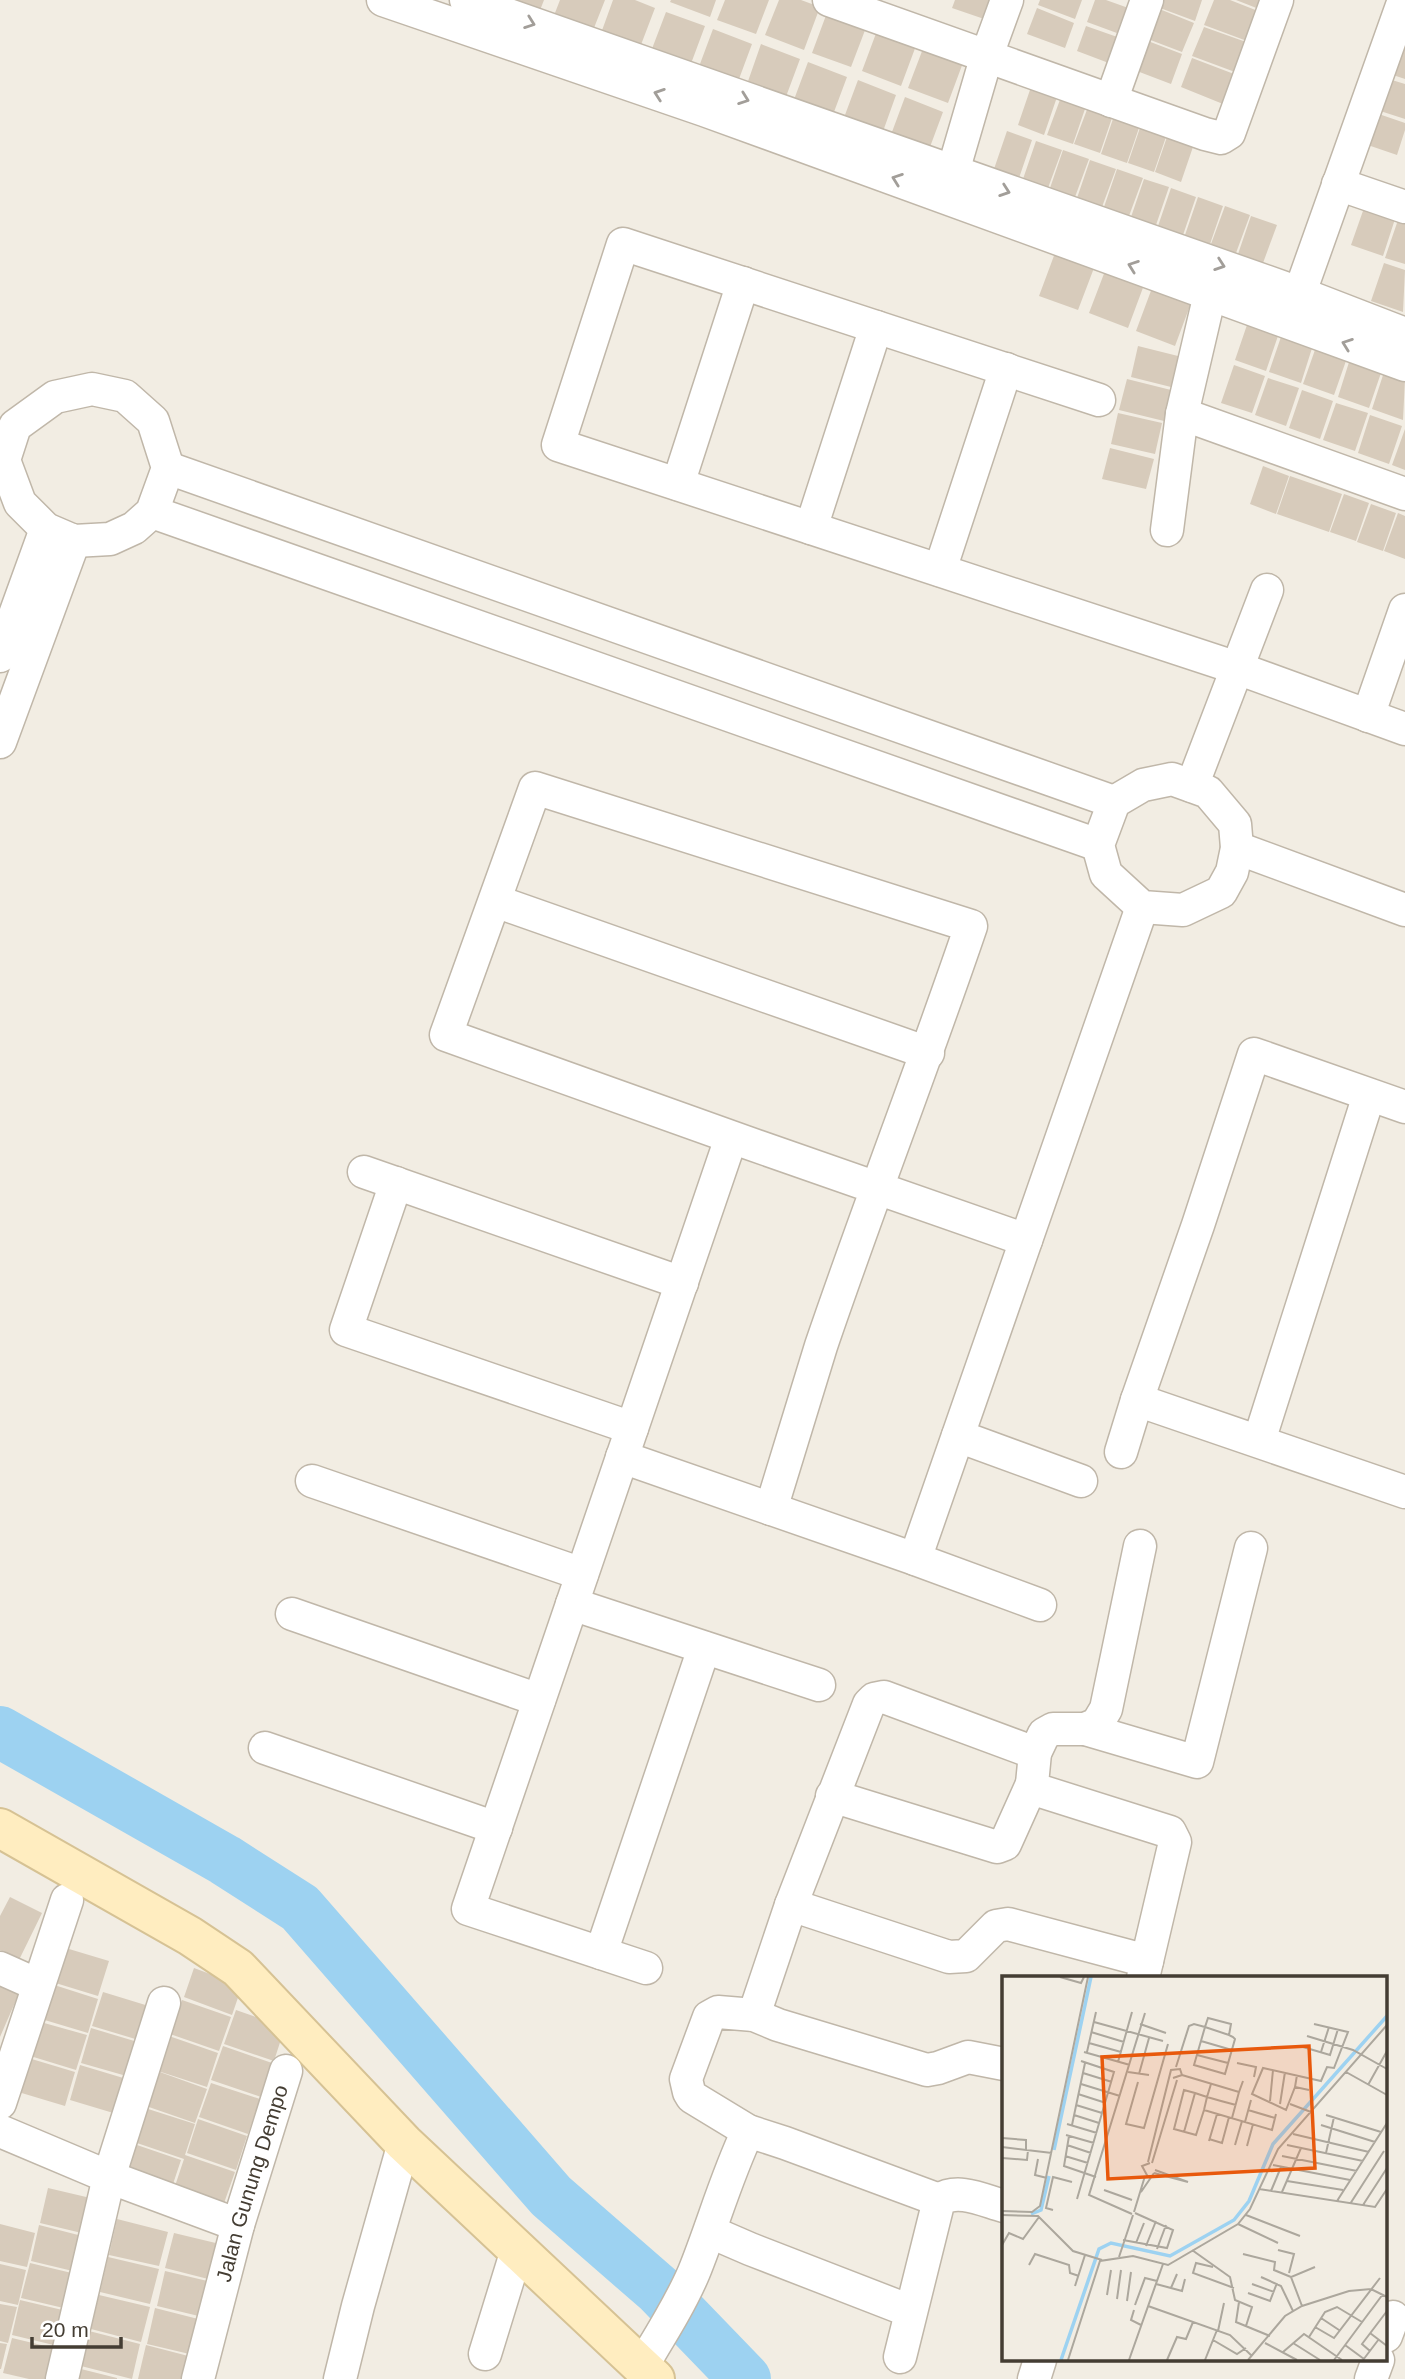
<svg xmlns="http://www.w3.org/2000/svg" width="1405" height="2379" font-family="Arial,sans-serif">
  <rect width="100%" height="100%" fill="#f2ede3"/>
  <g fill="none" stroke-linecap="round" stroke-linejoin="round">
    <path stroke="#9dd2f1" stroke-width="52" d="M0 1732 225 1860 300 1908 551 2196 659 2290 745 2379"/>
  </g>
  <path fill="#d7cbbb" d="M500 0H544L537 18Z
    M560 0H605L592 33 553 18Z
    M613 0H635L655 8 639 50 600 36Z
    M671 0H716L710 17 670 2Z
    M725 0H769L756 34 717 20Z
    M779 0H801L820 7 804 50 765 35Z
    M955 0H996L990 21 952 8Z
    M1040 0H1082L1075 19 1038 5Z
    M1095 0H1106L1134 10 1125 36 1087 22Z
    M1154 0H1202L1195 21 1152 5Z
    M1214 0H1230L1258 11 1247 41 1204 25Z
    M1236 0H1262L1259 9Z
    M1152 6 1194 23 1182 52 1140 36Z
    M1037 8 1074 23 1065 48 1027 34Z
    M828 10 867 25 851 67 812 53Z
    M666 12 705 26 689 69 650 54Z
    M1086 26 1123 39 1114 65 1077 51Z
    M1204 27 1246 42 1235 72 1192 56Z
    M878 28 917 43 901 86 862 71Z
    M713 29 752 44 736 87 697 72Z
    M1140 38 1182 54 1171 84 1129 68Z
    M1405 43V79L1384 72Z
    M761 44 800 59 784 102 746 87Z
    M924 46 964 60 948 103 908 88Z
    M1192 58 1234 74 1223 104 1181 87Z
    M808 62 847 77 831 120 792 105Z
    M1382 77 1405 84V119L1371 108Z
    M858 80 896 95 881 137 842 123Z
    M1031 87 1057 97 1044 135 1018 125Z
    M905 97 943 112 927 155 889 140Z
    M1061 97 1086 106 1073 144 1047 135Z
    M1088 107 1113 115 1100 153 1074 144Z
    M1370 111 1405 123V130L1397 155 1359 142Z
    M1114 116 1140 125 1127 163 1101 154Z
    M1141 125 1167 134 1154 172 1128 163Z
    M1007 131 1032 140 1019 178 994 169Z
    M1168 134 1194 144 1181 182 1155 172Z
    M1036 141 1062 150 1048 188 1023 179Z
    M1063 150 1089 159 1075 197 1050 188Z
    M1090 160 1116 169 1102 207 1077 198Z
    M1117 169 1143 178 1129 216 1104 207Z
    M1144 179 1169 187 1156 225 1131 217Z
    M1171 188 1196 197 1183 235 1158 226Z
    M1198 197 1223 206 1210 244 1185 235Z
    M1225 206 1250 215 1236 253 1211 244Z
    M1364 208 1395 219 1383 256 1351 245Z
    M1251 216 1277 225 1263 263 1238 254Z
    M1398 220 1405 222V264L1385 258Z
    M1055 253 1094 268 1078 310 1039 296Z
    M1384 263 1405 270 1403 312 1371 301Z
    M1105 271 1144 285 1128 328 1089 313Z
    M1152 288 1191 303 1175 346 1136 331Z
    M1248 322 1279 333 1266 371 1235 360Z
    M1282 334 1313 345 1301 383 1269 372Z
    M1138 346 1182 357 1175 388 1131 377Z
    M1316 347 1347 358 1334 395 1303 384Z
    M1350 359 1382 370 1369 408 1338 397Z
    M1234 365 1265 376 1252 413 1221 403Z
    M1384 372 1405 379 1403 420 1372 409Z
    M1268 378 1299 388 1286 426 1255 415Z
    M1127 379 1171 390 1164 421 1119 410Z
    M1302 390 1333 401 1320 439 1289 428Z
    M1336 403 1368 413 1355 451 1323 440Z
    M1118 413 1162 423 1155 454 1111 444Z
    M1370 415 1402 426 1389 464 1358 453Z
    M1405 429V470L1392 465Z
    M1110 448 1154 459 1146 489 1102 479Z
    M1263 466 1289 476 1276 514 1250 504Z
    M1290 476 1342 494 1329 532 1277 514Z
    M1344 494 1369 503 1356 541 1330 532Z
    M1371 504 1396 513 1383 551 1357 542Z
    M1398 513 1405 516V559L1384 551Z
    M10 1897 42 1913 19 1960 0 1950V1916Z
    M59 1946 109 1961 98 1996 49 1981Z
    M194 1968 242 1986 232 2015 184 1997Z
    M0 1983 20 1991 0 2037Z
    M48 1983 98 1999 88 2033 38 2018Z
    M103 1992 152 2007 142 2041 92 2026Z
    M182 2000 231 2017 219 2051 170 2034Z
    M236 2010 285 2027 274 2061 224 2044Z
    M37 2021 87 2035 76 2070 27 2055Z
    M91 2028 141 2043 130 2077 81 2063Z
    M169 2036 218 2053 207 2087 158 2071Z
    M223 2046 272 2063 261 2097 211 2080Z
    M25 2057 75 2072 65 2106 15 2091Z
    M80 2065 130 2080 120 2115 70 2100Z
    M157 2071 207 2089 195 2123 146 2106Z
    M211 2083 260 2099 248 2134 199 2117Z
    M145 2108 195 2124 185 2155 235 2172 223 2206 174 2189 184 2159 134 2142Z
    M198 2119 247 2136 236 2170 187 2153Z
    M134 2144 181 2160 172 2187 125 2170Z
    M48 2188 99 2200 90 2235 40 2223Z
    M117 2219 168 2232 159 2266 109 2255Z
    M0 2224 35 2233 27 2267 0 2261Z
    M39 2225 90 2238 81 2273 31 2261Z
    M174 2233 224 2245 216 2281 165 2268Z
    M108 2257 159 2269 150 2304 100 2292Z
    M30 2263 80 2275 72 2310 21 2298Z
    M0 2264 26 2270 18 2305 0 2301Z
    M165 2271 216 2283 207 2318 157 2306Z
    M99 2295 150 2307 141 2342 91 2329Z
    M20 2300 71 2312 62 2347 12 2335Z
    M0 2304 17 2307 8 2343 0 2341Z
    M155 2308 206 2321 198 2356 147 2344Z
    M89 2331 140 2344 132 2379 81 2366Z
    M12 2338 62 2350 55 2379H29L3 2373Z
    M0 2343 7 2344 1 2369H0Z
    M146 2345 196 2358 191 2379H138Z
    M81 2369 117 2378V2379H78Z"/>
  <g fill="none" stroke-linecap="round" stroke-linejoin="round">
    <defs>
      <g id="street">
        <path d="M383 0 704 110 1405 365"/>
        <path d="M466 0 1299 293 1405 334"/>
        <path d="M829 0 1205 134 1221 138 1229 133 1277 0"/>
        <path d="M1111 101 1147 0"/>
        <path d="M1338 184 1405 207"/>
        <path d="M947 192 987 55 1007 0"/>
        <path d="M1293 312 1404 0"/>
        <path d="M1099 400 623 244 558 445 1237 668 1405 729"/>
        <path d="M1182 414 1405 494"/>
        <path d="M0 459 4 460 20 503 46 529 74 541 110 539 134 528 152 512 168 468 153 421 125 396 92 389 55 397 15 426 4 460"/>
        <path d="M168 468 1114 802 1143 785 1172 779 1208 792 1235 824 1237 848 1232 872 1221 892 1183 910 1142 907 1106 874 1098 845 1114 802"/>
        <path d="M678 484 743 283"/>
        <path d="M152 512 1098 845"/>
        <path d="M811 528 876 327"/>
        <path d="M1167 530 1182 414 1210 294"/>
        <path d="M940 570 1006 369"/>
        <path d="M0 656 46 529"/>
        <path d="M1368 716 1405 610"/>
        <path d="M0 742 74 541"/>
        <path d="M1192 786 1267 590"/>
        <path d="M1237 848 1405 910"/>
        <path d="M495 901 928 1053"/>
        <path d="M1405 1107 1254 1054 1198 1225 1137 1400 1405 1492"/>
        <path d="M364 1172 682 1283"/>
        <path d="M396 1183 346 1330 632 1428"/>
        <path d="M958 1436 1081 1481"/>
        <path d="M1259 1441 1369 1095"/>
        <path d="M1121 1452 1137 1400"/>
        <path d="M622 1457 915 1559"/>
        <path d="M312 1481 582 1574"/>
        <path d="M771 1509C788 1455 804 1400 821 1346 869 1205 923 1067 971 926L535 788 446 1035C639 1105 832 1173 1026 1240"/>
        <path d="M1140 1546 1106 1709 1097 1724 1085 1729H1053L1044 1734 1035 1753 1032 1784 1034 1789 1170 1832 1175 1842 1143 1978"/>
        <path d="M572 1604 819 1685"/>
        <path d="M1040 1605 915 1559 1142 907"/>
        <path d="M292 1614 539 1700"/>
        <path d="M1085 1729 1197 1762 1251 1548"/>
        <path d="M265 1748 496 1828"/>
        <path d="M832 1796 997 1847 1005 1844 1032 1784"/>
        <path d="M791 1905 949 1957 966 1956 996 1926 1008 1924 1147 1961"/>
        <path d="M601 1953 704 1648"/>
        <path d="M0 1968 38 1985"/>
        <path d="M646 1968 468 1909 731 1138"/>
        <path d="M754 2015 791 1905 869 1704 874 1699 884 1697 1035 1753"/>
        <path d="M0 2103 67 1900"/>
        <path d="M0 2131 109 2177 238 2225"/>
        <path d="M939 2200 785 2143 748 2131 692 2097 689 2092 686 2079 709 2017 718 2012 754 2015 778 2025 927 2070 938 2068 968 2057 1004 2064"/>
        <path d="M711 2228 720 2236 750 2249 910 2311"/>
        <path d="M1386 2336 1393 2317"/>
        <path d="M485 2354 517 2250"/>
        <path d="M900 2357 939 2200C958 2187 985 2201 1004 2206"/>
        <path d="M642 2366C660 2336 680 2305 694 2272 713 2225 726 2177 748 2131"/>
        <path d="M62 2379 109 2177 164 2003"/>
        <path id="s1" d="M198 2379 238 2225 286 2071"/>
        <path d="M340 2379 358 2306 404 2143"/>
        <path d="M1034 2379 1040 2360"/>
        <path d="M1371 2379 1378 2360"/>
      </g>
      <path id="secondary" d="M0 1828 190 1936 238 1968 404 2143 655 2379"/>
    </defs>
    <use href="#street" stroke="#c0b7a9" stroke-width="35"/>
    <use href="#secondary" stroke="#d6c294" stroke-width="42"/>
    <use href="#street" stroke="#fff" stroke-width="32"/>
    <use href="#secondary" stroke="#ffedc0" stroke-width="38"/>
  </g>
  <defs><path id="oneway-chevron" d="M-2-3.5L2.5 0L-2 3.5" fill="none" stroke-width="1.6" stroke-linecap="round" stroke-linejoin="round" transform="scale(1.75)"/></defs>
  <g stroke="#a29e99">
    <use href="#oneway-chevron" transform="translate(530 23) rotate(20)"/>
    <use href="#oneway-chevron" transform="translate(659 94) rotate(-161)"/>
    <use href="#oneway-chevron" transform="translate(744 99) rotate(20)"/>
    <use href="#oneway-chevron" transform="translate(897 179) rotate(-160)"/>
    <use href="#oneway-chevron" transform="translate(1005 191) rotate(19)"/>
    <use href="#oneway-chevron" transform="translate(1220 265) rotate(19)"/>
    <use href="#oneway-chevron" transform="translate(1133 266) rotate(-160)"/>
    <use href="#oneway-chevron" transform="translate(1347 344) rotate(-160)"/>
  </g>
  <g text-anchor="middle" stroke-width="5" stroke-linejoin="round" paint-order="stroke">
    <g font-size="21" fill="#443d33" stroke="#fff">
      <text dy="7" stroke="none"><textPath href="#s1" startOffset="203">Jalan Gunung Dempo</textPath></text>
    </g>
  </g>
  <g transform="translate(1002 1976)">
    <rect width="385" height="385" fill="#f2ede3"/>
    <path fill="none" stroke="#9dd2f1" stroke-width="3.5" d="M52 174 89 1M29 238 39 234 47 200M59 384 97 273 109 267 168 280 232 244 247 225 271 168 385 40"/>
    <path fill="none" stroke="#aca79d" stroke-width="2" d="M58 1 79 7 82 1M92 46 161 65M138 48 164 57M89 56 122 66M305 60 351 74 385 93M199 65 230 74M87 67 119 76M301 71 328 79 336 53M82 76 128 89M85 76 94 36M319 76 327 51M195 79 226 87M116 86 130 36M235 87 254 91 252 101M174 91 187 50 192 48 203 51 227 59 231 61 233 63 223 98 192 89 203 51 206 42 229 48 227 59M126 96 147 99M344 96 385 119M81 97 110 106M137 98 147 62M180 99 237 116 241 105M295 99 293 111 307 114M136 106 124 148 142 152 166 68M79 108 118 120M209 108 205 121 202 134 194 159 172 153 182 114 193 117 205 121 219 125 234 129M366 109 385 75M293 111 284 134 250 118 261 92 319 105 325 91 332 92 346 56 312 48M76 118 104 127M268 125 271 94M278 128 283 96M288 128 309 136M74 129 100 137M202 134 270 154 274 138M246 134 273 142M72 139 97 147M324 139 379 156M230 142 237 116M243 146 249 124M65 148 95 157M70 149 83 87M319 149 373 166M182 156 193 117M291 158 367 176M64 159 92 167M67 160 62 190 94 201M0 162 24 164V174M207 163 220 167 227 141M207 165 215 138M65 169 89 177M233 169 240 145M285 169 361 185M245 170 251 148M0 171 50 177M324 177 332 141M63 180 86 187M280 180 355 195M0 182 25 184 26 174M36 183 33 199 45 202M146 186 169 94 178 93 180 99 171 102M150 187 175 104M271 189 348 204M152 197 186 206 153 194M146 201 140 190 148 187M285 205 341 214M257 213 373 231 385 213M102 214 130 224M269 215 279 191M139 216 152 197M280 216 299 172M75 223 112 96 79 85M335 225 385 147M348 228 382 175M361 229 385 192M51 234 44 232 51 201 70 206M0 235 30 236 38 230 86 1M132 236 143 200M130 238 87 219 143 37M0 239 36 240 71 275 100 284M244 239 298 260M236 248 276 267M121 264 165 272 171 254 133 237M134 267 142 247M0 269 7 257 21 263 37 241M144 270 154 245M155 273 164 249M190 274 228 301 233 324 250 331 244 350M276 274 292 278 287 297M241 278 273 286 272 294 289 301M117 281 131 239M27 289 33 278 67 289 68 297 77 300M211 291 194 287 191 297 232 312M259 301 279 310 291 335M154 308 169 312 175 298M250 308 272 316M73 310 83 279M169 312 180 315 183 303M246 317 268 325 275 307M105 319 109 294M115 323 119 294M125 325 129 296M237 326 234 346 268 360M133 329 143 302 155 305M146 330 228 359 250 380M300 330 289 301 313 291M132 334 129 344 139 349M319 342 337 354M313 351 332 362 378 302M216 355 222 327M368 357 385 370M307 361 323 336 335 331 360 346M211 364 235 378 244 372M263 367 295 384M291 367 318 384M343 369 362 383M368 375 360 368 385 335M281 376 302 358 340 384M66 384 98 285 131 280 166 289 236 248 248 233 276 173 385 49M127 384 161 288M165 384 175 361 184 363 191 346M203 384 215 354M246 384 283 340 300 330 347 315 369 313 385 321M332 384 381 318M361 384 377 363"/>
    <path fill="#e8590c" fill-opacity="0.15" stroke="#e8590c" stroke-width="3.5" d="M307 70 313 192 106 203 100 81Z"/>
    <rect width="385" height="385" fill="none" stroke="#443d33" stroke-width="3.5"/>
  </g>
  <path d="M32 2337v10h89v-10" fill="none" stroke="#443d33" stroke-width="3.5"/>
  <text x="42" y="2337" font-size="21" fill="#443d33" stroke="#ffffff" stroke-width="5" paint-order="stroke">20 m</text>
</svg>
